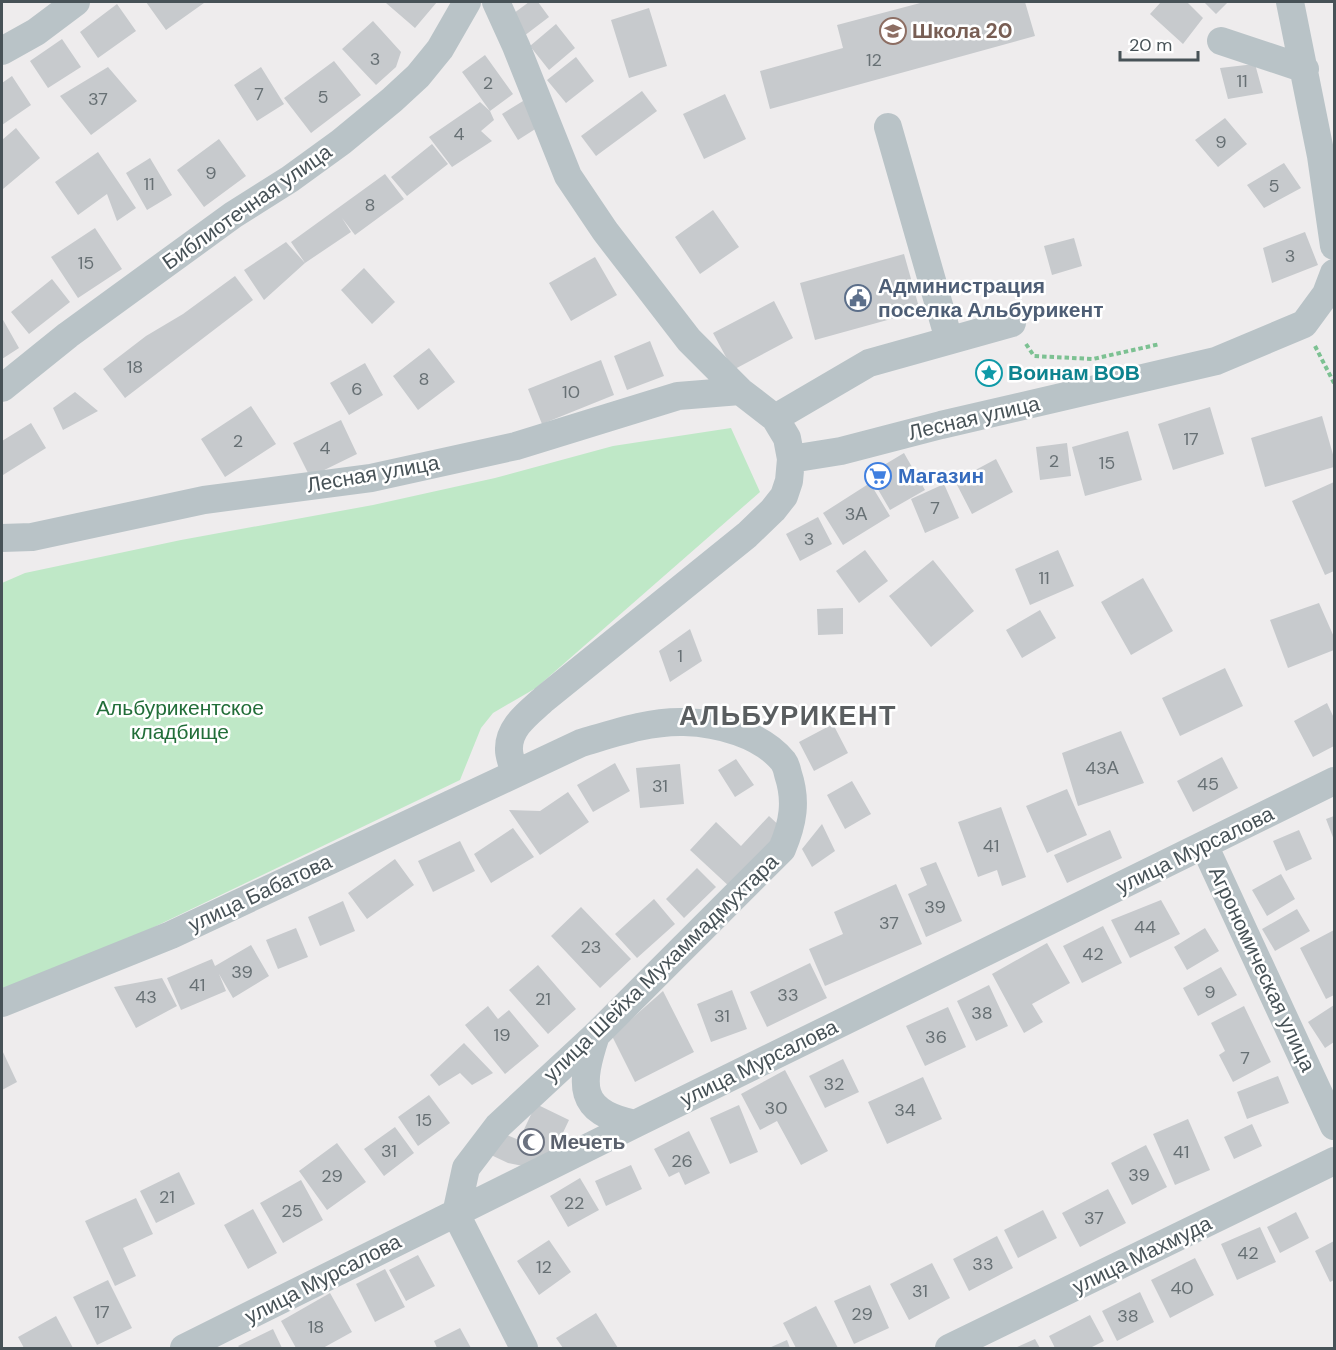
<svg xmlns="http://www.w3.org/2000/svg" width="1336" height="1350" font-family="'DM Sans',sans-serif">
  <rect width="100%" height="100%" fill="#eeeced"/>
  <path fill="#bfe8c7" d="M731 428 760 492 536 688 493 713 481 728 460 780 46 979 2 995V583L25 573 181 540 373 505 495 478 613 446Z"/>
  <path fill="#c7cacd" d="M146 2H203L204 3 166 30Z
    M387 2H437L415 28 386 3Z
    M529 2H538L549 17 524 36 510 16Z
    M924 2H1025L1035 36 770 109 760 71 843 48 837 25Z
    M1161 2H1187L1203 18 1183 44 1150 14Z
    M1204 2H1228L1216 14Z
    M117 4 136 31 98 58 80 32Z
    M649 8 667 66 629 78 611 20Z
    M373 21 401 52 396 67 376 85 342 49Z
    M556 24 575 48 549 70 530 46Z
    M62 39 81 67 48 88 30 61Z
    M485 55 513 94 490 111 494 120 481 131 492 141 452 167 429 137 480 102 490 111 462 72Z
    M576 57 594 81 566 103 547 80Z
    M334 61 361 95 311 133 284 98Z
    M1255 64 1263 93 1228 99 1220 68Z
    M108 67 137 101 91 135 60 96Z
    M261 67 284 104 257 121 234 85Z
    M12 76 31 105 2 125V83Z
    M642 91 657 111 596 156 581 136Z
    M725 94 746 139 704 159 683 114Z
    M523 101 540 126 518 140 502 114Z
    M1225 118 1247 144 1218 167 1195 140Z
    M16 128 40 158 3 189 2 140Z
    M219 139 246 176 204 207 177 170Z
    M432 144 448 164 407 196 391 177Z
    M98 152 136 208 117 221 107 194 78 215 55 182Z
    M150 158 172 195 147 210 126 173Z
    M1284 163 1301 188 1264 208 1247 185Z
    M385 174 404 199 355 235 342 218 351 232 305 263 291 242Z
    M713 210 739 247 700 274 675 237Z
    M95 228 122 269 78 298 51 257Z
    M1305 232 1318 265 1272 283 1263 248Z
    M1074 238 1082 266 1052 275 1044 246Z
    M286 242 305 263 264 300 244 270Z
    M904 254 920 311 815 340 800 283Z
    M595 257 617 295 571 321 549 283Z
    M364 268 395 302 372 324 341 290Z
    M235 276 253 300 125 398 103 369 146 336 183 314Z
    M52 279 70 302 29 334 11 312Z
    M774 301 793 338 733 370 713 333Z
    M2 318 19 348 2 359Z
    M650 341 664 376 627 390 614 356Z
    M429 348 455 382 418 410 393 376Z
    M601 360 614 395 542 424 528 389Z
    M365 363 383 395 349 415 330 383Z
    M75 392 98 411 63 430 53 408Z
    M251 406 276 444 225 477 201 439Z
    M1210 407 1224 454 1173 470 1158 424Z
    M1322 416 1334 458V467L1265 487 1251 438Z
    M341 420 357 454 310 477 293 443Z
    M31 423 46 448 3 475 2 441Z
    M1128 431 1142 480 1085 496 1072 447Z
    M1067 443 1071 476 1040 480 1036 447Z
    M904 453 925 490 890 510 869 474Z
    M996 459 1013 492 972 514 955 481Z
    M1334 482V571L1325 575 1292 501Z
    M870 483 890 516 843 545 823 513Z
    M944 484 959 518 925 533 911 499Z
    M818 517 832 544 800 561 786 534Z
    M865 550 888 581 859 603 836 571Z
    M1058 550 1074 586 1030 605 1015 569Z
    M933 560 974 611 931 647 889 596Z
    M1143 578 1173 631 1131 655 1101 602Z
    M1319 603 1334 637V650L1288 668 1270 620Z
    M843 608V634L818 635 817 609Z
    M1040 610 1056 638 1022 658 1006 630Z
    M690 629 702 661 670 682 659 651Z
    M1225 668 1243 706 1180 736 1162 698Z
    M1327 703 1334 718V746L1313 757 1294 721Z
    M833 724 848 753 814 771 799 742Z
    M1121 731 1144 783 1078 806 1062 753Z
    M1222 757 1238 788 1193 812 1177 781Z
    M736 759 754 785 735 797 718 770Z
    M615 763 630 791 593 812 577 785Z
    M680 764 684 804 640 808 636 768Z
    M852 781 871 814 845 829 827 795Z
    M1067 789 1087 835 1047 853 1026 806Z
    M568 792 589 822 540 855 509 810 540 811Z
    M1001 807 1026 877 1002 886 997 870 978 877 958 822Z
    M769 816 785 831 731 888 690 850 716 822 741 846Z
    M1334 816V840L1326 819Z
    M822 824 835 851 812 867 802 849Z
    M513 828 534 857 491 883 474 854Z
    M1110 830 1122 858 1067 883 1054 855Z
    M1299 830 1312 859 1286 871 1273 841Z
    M460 841 475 871 433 892 418 861Z
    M395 859 414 885 367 919 348 893Z
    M936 862 962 921 926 937 908 894 927 885 920 868Z
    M697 868 716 887 684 918 666 899Z
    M1281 874 1295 899 1267 916 1252 890Z
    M896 884 922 944 825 986 809 949 843 934 834 912Z
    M654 899 675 924 637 958 615 934Z
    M1161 900 1180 934 1130 958 1111 920Z
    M343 901 355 931 320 946 308 917Z
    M581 907 631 959 600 988 551 936Z
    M1297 909 1310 931 1275 951 1262 929Z
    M1103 926 1122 963 1082 983 1063 946Z
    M296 928 308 957 278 969 266 940Z
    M1205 928 1219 951 1187 970 1174 947Z
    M1334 930V995L1326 999 1300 948Z
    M1047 943 1070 983 1032 1004 1043 1022 1024 1033 992 974Z
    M251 945 269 976 233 998 219 974 226 991 181 1010 167 978 212 959 215 966Z
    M810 963 827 998 767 1027 750 992Z
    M538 965 576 1009 548 1034 509 990Z
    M1221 967 1237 995 1198 1016 1183 988Z
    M162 978 177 1006 136 1028 114 987Z
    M989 985 1008 1026 976 1041 957 1001Z
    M732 990 747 1029 711 1042 697 1004Z
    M663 991 694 1052 635 1082 612 1036Z
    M1334 1005V1042L1325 1048 1308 1022Z
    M488 1006 498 1019 509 1010 539 1046 505 1074 465 1025Z
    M1244 1006 1271 1062 1233 1082 1219 1055 1225 1051 1211 1023Z
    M948 1007 966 1047 925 1066 906 1026Z
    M464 1043 493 1073 472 1085 460 1073 439 1086 430 1075Z
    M2 1050 17 1082 2 1090Z
    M843 1059 859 1092 825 1108 809 1076Z
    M785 1070 828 1151 801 1165 777 1121 760 1130 741 1094Z
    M1278 1076 1289 1103 1247 1119 1237 1092Z
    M923 1077 942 1119 887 1144 868 1102Z
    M429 1095 450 1123 418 1146 398 1117Z
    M536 1104 569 1120 552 1156 528 1167 508 1163 491 1155 502 1133 519 1140Z
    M739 1105 758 1152 730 1164 710 1118Z
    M1188 1119 1210 1170 1175 1185 1153 1134Z
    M1252 1124 1262 1146 1234 1159 1224 1137Z
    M395 1127 414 1153 384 1176 364 1149Z
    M689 1131 710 1173 685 1185 679 1172 669 1177 654 1149Z
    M337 1143 366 1182 327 1210 299 1171Z
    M1146 1145 1167 1187 1132 1205 1111 1163Z
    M631 1165 642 1189 606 1206 595 1181Z
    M179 1172 195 1204 156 1223 140 1191Z
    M580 1178 599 1210 568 1227 550 1196Z
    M301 1180 323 1220 283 1243 260 1203Z
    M1108 1189 1126 1223 1080 1247 1062 1213Z
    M136 1198 153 1234 123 1248 136 1276 115 1286 85 1221Z
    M253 1209 277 1253 248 1269 224 1225Z
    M1043 1210 1057 1238 1018 1258 1004 1230Z
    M1296 1212 1309 1238 1280 1253 1267 1227Z
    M1260 1227 1276 1262 1237 1280 1221 1244Z
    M997 1236 1013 1268 969 1291 953 1259Z
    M549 1240 571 1272 539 1295 517 1261Z
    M1334 1241V1280L1330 1282 1315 1251Z
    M418 1255 435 1286 406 1301 389 1270Z
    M1195 1258 1214 1295 1170 1318 1151 1280Z
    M932 1263 950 1298 909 1320 890 1284Z
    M385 1269 405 1307 375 1322 356 1284Z
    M108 1280 132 1328 97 1345 73 1297Z
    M870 1285 889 1328 854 1344 834 1301Z
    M1140 1292 1154 1322 1117 1341 1102 1311Z
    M330 1293 352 1332 323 1348H296L281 1321Z
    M816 1306 838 1348H796L783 1323Z
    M596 1313 618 1348H563L556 1338Z
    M1090 1315 1104 1341 1090 1348H1055L1049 1336Z
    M56 1316 73 1348H24L18 1337Z
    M460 1328 471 1348H437L434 1341Z
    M273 1329 282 1348H240L238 1346Z
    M1035 1339 1040 1348H1015Z
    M787 1340 790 1348H769Z"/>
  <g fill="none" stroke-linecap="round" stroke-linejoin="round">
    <path stroke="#7cc192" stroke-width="4" stroke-dasharray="4.5 3" stroke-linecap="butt" d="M1026 344 1034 356 1093 359 1160 344
      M1315 346 1334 383"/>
    <path stroke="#b9c3c7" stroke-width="28" d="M496 2 516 46 568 176 605 231 689 340 740 391 775 418 787 438 791 459 789 481 784 496 773 510 747 535 544 699C529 713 508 727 509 750 509 757 513 766 515 773
      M1290 2 1321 156 1334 246
      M1221 41 1305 69
      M2 51 36 32 76 2
      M888 127 949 340
      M2 388 68 335 233 215 290 179 341 142 392 100 418 76 440 49 467 2
      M775 418 869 363 1012 323
      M791 459 841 451 941 425 1216 361 1304 324 1326 294 1334 273
      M2 538 32 537 204 500 371 478 516 446 678 396 740 391
      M1204 845 1334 1126
      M2 1003 171 935 581 743C615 733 649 721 684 722 718 723 761 734 783 761 786 765 787 769 788 774 797 801 793 823 782 849L596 1035 498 1126 466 1168 456 1214 524 1348
      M596 1035C580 1084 576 1112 635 1124
      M184 1348 635 1124 1334 781
      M949 1348 1334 1161"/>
  </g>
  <defs>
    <symbol id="school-ring" viewBox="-11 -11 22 22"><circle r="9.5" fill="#fff" stroke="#8d6e63" stroke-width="1.5"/><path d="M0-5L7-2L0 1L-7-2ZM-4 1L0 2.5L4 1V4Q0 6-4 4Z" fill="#8d6e63"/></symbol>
    <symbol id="civic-ring" viewBox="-11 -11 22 22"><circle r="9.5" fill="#fff" stroke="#5c6f8a" stroke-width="1.5"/><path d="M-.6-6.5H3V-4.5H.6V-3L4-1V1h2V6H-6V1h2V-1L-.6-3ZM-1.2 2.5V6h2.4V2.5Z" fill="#5c6f8a"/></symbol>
    <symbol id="sight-ring" viewBox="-11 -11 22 22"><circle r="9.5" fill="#fff" stroke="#0f9aa8" stroke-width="1.5"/><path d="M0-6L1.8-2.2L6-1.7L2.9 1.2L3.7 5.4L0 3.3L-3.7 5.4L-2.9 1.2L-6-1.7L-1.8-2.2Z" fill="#0f9aa8"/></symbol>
    <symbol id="supermarket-ring" viewBox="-11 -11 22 22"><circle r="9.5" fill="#fff" stroke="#3f7fe0" stroke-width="1.5"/><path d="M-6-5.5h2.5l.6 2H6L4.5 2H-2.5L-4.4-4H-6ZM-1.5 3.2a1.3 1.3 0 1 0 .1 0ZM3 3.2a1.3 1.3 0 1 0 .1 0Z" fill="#3f7fe0"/></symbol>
    <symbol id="mosque-ring" viewBox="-11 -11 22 22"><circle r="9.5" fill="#fff" stroke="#6b7280" stroke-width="1.5"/><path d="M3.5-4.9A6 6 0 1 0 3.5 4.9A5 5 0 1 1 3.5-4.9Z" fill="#6b7280"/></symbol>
  </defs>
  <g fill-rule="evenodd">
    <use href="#school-ring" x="878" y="16" width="30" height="30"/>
    <use href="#civic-ring" x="843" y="283" width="30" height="30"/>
    <use href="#sight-ring" x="974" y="358" width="30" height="30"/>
    <use href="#supermarket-ring" x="863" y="461" width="30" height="30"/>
    <use href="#mosque-ring" x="516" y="1127" width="30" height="30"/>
  </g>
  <g text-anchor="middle" stroke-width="5" stroke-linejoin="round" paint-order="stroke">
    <g font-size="18" fill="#677074">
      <text x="375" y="65">3</text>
      <text x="874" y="66">12</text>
      <text x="1242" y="87">11</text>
      <text x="488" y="89">2</text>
      <text x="259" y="100">7</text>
      <text x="323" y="103">5</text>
      <text x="98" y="105">37</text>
      <text x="459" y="140">4</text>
      <text x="1221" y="148">9</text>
      <text x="211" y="179">9</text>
      <text x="149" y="190">11</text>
      <text x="1274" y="192">5</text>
      <text x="370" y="211">8</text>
      <text x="1290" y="262">3</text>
      <text x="86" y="269">15</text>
      <text x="135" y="373">18</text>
      <text x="424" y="385">8</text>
      <text x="357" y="395">6</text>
      <text x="571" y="398">10</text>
      <text x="1191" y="445">17</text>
      <text x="238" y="447">2</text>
      <text x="325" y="454">4</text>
      <text x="1054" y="467">2</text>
      <text x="1107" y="469">15</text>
      <text x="935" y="514">7</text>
      <text x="856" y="520">3А</text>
      <text x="809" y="545">3</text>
      <text x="1044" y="584">11</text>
      <text x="680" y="662">1</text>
      <text x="1102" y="774">43А</text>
      <text x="1208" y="790">45</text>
      <text x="660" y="792">31</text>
      <text x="991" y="852">41</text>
      <text x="935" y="913">39</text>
      <text x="889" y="929">37</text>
      <text x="1145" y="933">44</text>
      <text x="591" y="953">23</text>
      <text x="1093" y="960">42</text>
      <text x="242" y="978">39</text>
      <text x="197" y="991">41</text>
      <text x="1210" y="998">9</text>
      <text x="788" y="1001">33</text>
      <text x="146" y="1003">43</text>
      <text x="543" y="1005">21</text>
      <text x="982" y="1019">38</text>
      <text x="722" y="1022">31</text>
      <text x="502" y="1041">19</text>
      <text x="936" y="1043">36</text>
      <text x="1245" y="1064">7</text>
      <text x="834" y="1090">32</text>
      <text x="776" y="1114">30</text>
      <text x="905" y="1116">34</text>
      <text x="424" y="1126">15</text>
      <text x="389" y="1157">31</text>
      <text x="1181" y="1158">41</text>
      <text x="682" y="1167">26</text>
      <text x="1139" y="1181">39</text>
      <text x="332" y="1182">29</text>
      <text x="167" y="1203">21</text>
      <text x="574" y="1209">22</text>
      <text x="292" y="1217">25</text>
      <text x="1094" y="1224">37</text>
      <text x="1248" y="1259">42</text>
      <text x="983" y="1270">33</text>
      <text x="544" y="1273">12</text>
      <text x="1182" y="1294">40</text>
      <text x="920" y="1297">31</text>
      <text x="102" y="1318">17</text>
      <text x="862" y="1320">29</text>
      <text x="1128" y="1322">38</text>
      <text x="316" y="1333">18</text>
    </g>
    <g font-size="21" font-weight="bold" fill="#785e54" stroke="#fff" text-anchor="start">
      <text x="912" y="38">Школа 20</text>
    </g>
    <g font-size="21" fill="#475257" stroke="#fff">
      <text transform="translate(247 207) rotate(-35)" y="7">Библиотечная улица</text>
      <text transform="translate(974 418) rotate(-13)" y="7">Лесная улица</text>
      <text transform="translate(373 474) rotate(-10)" y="7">Лесная улица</text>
      <text transform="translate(1195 850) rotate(-26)" y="7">улица Мурсалова</text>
      <text transform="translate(260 893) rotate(-25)" y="7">улица Бабатова</text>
      <text transform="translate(661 968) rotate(-44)" y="7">улица Шейха Мухаммадмухтара</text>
      <text transform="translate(1262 969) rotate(65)" y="7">Агрономическая улица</text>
      <text transform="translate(759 1063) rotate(-26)" y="7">улица Мурсалова</text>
      <text transform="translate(1142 1255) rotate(-26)" y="7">улица Махмуда</text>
      <text transform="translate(323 1279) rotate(-27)" y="7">улица Мурсалова</text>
    </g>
    <g font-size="21" font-weight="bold" fill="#4e5e75" stroke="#fff" text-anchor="start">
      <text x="878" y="293">Администрация<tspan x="878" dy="24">поселка Альбурикент</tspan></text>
    </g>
    <g font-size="21" font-weight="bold" fill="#0d838f" stroke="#fff" text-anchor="start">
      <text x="1008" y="380">Воинам ВОВ</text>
    </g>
    <g font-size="21" font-weight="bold" fill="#366cbe" stroke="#fff" text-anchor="start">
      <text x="898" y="483">Магазин</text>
    </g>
    <g font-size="21" fill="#226e39" stroke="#fff">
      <text x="180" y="715">Альбурикентское<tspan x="180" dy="24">кладбище</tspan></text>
    </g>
    <g font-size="21" font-weight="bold" fill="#5b616d" stroke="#fff" text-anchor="start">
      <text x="550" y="1149">Мечеть</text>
    </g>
    <g font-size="27" font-weight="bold" letter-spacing="1.5" fill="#5a5e60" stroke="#fff">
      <text x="788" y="725">АЛЬБУРИКЕНТ</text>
    </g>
  </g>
  <rect width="1336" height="1350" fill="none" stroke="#475257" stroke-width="6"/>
  <path d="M1120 51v9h78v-9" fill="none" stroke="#475257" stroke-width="3"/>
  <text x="1129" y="51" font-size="18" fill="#475257" stroke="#ffffff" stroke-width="4.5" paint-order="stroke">20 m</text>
</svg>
